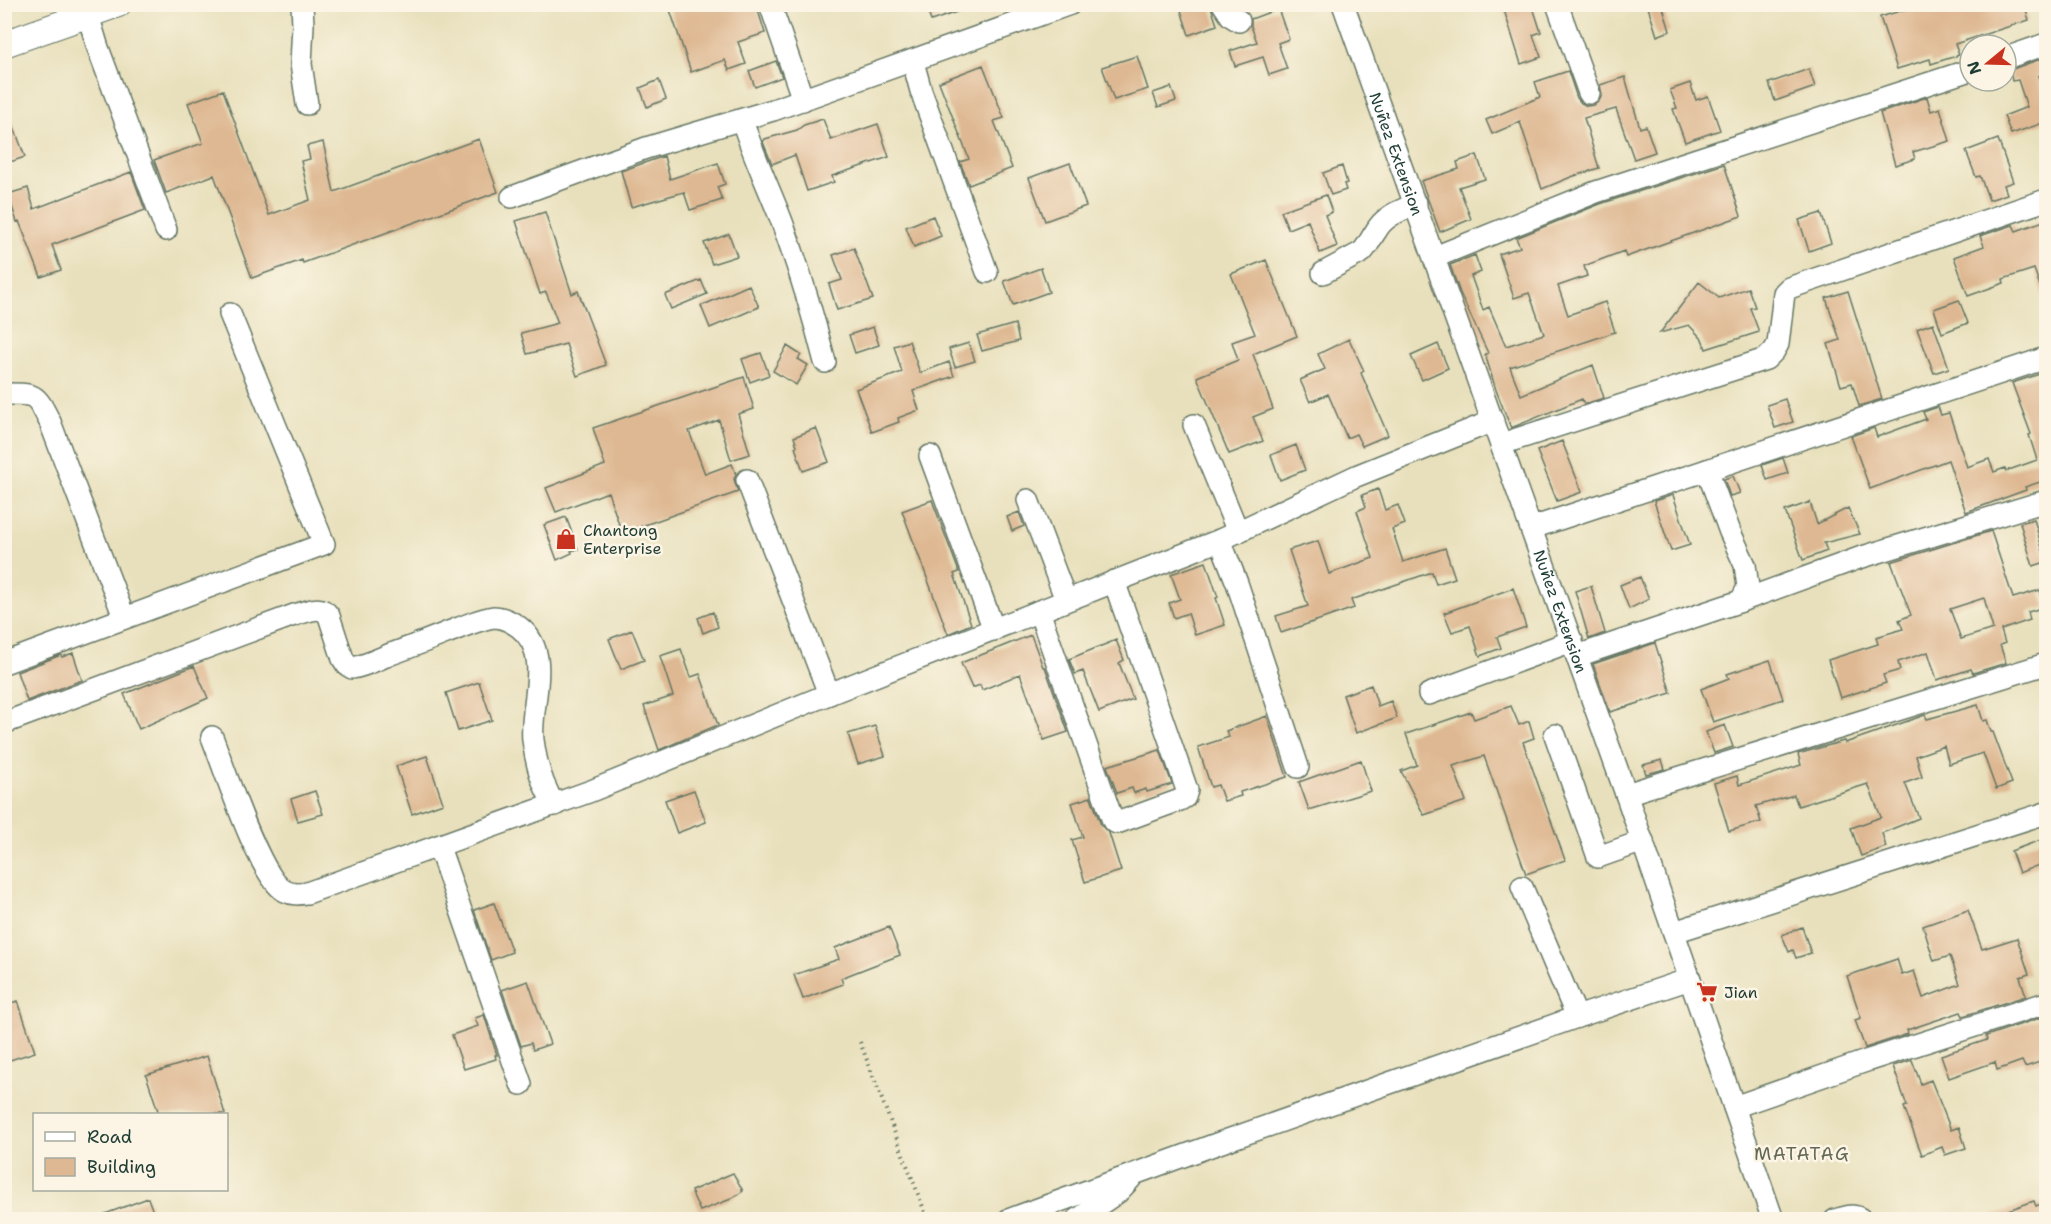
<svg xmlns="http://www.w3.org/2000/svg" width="2051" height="1224" font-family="'Shantell Sans',sans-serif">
  <rect width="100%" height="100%" fill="#fcf5e5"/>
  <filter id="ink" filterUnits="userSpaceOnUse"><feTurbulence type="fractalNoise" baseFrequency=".0167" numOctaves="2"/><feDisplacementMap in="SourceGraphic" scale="12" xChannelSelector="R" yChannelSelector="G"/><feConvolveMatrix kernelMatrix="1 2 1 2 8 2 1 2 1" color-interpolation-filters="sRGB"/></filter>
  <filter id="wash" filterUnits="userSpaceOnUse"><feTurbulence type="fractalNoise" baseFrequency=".008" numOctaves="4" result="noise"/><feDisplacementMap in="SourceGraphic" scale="24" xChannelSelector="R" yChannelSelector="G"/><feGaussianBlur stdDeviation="1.35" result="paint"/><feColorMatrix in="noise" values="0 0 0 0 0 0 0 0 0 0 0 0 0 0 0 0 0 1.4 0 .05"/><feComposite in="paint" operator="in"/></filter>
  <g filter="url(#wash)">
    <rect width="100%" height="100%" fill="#e8e0bc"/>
    <g id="blocks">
      <path fill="#deb892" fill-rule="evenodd" d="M668 4H756L765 33 738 42 746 64 729 70 725 60 691 72Z
        M925 4H970L971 7 931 21Z
        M1179 4H1210L1217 25 1189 35Z
        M1520 4H1532L1541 32 1533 35 1541 57 1521 64 1504 10Z
        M1647 4H1662L1670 31 1657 36Z
        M1924 4H2024L2029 20 1955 44 1959 55 1931 64 1930 59 1897 69 1880 17Z
        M1278 9 1289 39 1278 43 1287 69 1269 75 1263 57 1235 66 1230 51 1257 42 1251 26V19Z
        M1137 56 1148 89 1114 100 1102 67Z
        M2046 57V73L2038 76 2046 98V122L2011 134 2004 116 2027 107 2018 80 2012 81 2010 70Z
        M776 61 782 77 755 87 749 71Z
        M983 65 1004 118 994 121 1012 168 969 185 960 162 969 159 939 82Z
        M1809 69 1815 87 1775 101 1769 83Z
        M1568 71 1577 98 1581 103 1587 106 1594 105 1599 101 1602 95 1600 85 1625 77 1640 128 1646 126 1655 152 1634 159 1616 109 1584 118 1599 168 1571 177 1542 189 1520 122 1492 134 1486 120 1540 97 1535 82Z
        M659 80 666 99 647 107 640 88Z
        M1690 83 1696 100 1708 96 1720 130 1685 142 1673 109 1677 108 1670 90Z
        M1171 87 1176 101 1158 107 1153 93Z
        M223 90 269 215 310 200 301 161 310 159 307 146 323 142 334 192 479 139 498 192 303 263 302 260 252 278 214 175 166 193 154 160 203 143 188 103Z
        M1927 97 1931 111 1940 108 1950 141 1913 152 1915 159 1895 165 1880 113Z
        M6 105 25 157 4 164V106Z
        M823 119 831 140 878 124 889 157 832 176 834 182 807 191 795 155 772 164 763 142 765 139 797 130 804 125Z
        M1998 139 2013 182 2004 185 2007 194 1989 200 1980 176 1976 177 1966 151Z
        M1477 155 1485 179 1459 187 1471 219 1440 232 1421 181 1459 169 1457 162Z
        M664 156 670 179 718 163 725 184 717 187 722 200 690 210 684 192 631 207 621 171Z
        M1070 163 1086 206 1045 221 1029 178Z
        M1724 164 1741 216 1626 257 1624 251 1584 266 1587 276 1558 286 1568 315 1605 302 1615 332 1510 367 1521 395 1593 365 1604 398 1584 404 1582 399 1511 428 1496 390 1485 354 1488 353 1460 293 1450 265 1475 255 1481 272 1471 276 1483 310 1489 307 1506 346 1544 334 1529 293 1514 298 1499 254 1520 247 1516 238 1600 204Z
        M1342 166 1347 183 1344 184 1346 190 1331 195 1323 173Z
        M131 172 145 210 52 245 61 270 41 277 19 221 17 222 8 194 28 188 34 209Z
        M1326 195 1332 212 1325 215 1337 246 1320 253 1308 221 1288 229 1281 211Z
        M545 212 572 294 578 291 606 365 577 376 566 344 527 354 521 333 558 323 546 292 540 294 516 221Z
        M1821 213 1831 243 1809 251 1799 220Z
        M933 216 941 236 914 247 906 227Z
        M2046 220V297H2044L2034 269 2003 279 2004 283 1968 296 1954 257 1984 246 1980 236 2013 225 2016 231Z
        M729 234 737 256 712 264 704 243Z
        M854 248 873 299 837 310 829 284 842 280 833 255Z
        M1266 260 1297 336 1253 354 1273 409 1253 417 1263 441 1229 454 1197 377 1238 360 1232 342 1255 334 1231 274Z
        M1041 268 1049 292 1013 305 1004 281Z
        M701 280 707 294 671 309 665 295Z
        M1699 282 1719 298 1748 288 1755 307 1750 308 1759 332 1706 349 1702 339 1689 325 1660 333Z
        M749 285 759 307 710 328 701 306Z
        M1848 291 1882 399 1859 406 1852 383 1841 386 1828 344 1840 340 1826 298Z
        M1959 300 1968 323 1942 333 1934 309Z
        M1933 323 1949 368 1934 373 1917 329Z
        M1015 324 1019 341 982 351 977 335Z
        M873 327 879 345 855 353 849 335Z
        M1349 339 1364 371 1361 373 1388 435 1362 446 1356 434 1347 438 1328 394 1310 402 1300 380 1325 369 1318 354Z
        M909 341 920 373 949 362 954 376 913 391 919 410 898 418 899 422 872 432 856 389 902 372 894 346Z
        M969 343 975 361 955 367 949 349Z
        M1438 344 1448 368 1422 380 1411 356Z
        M787 346 801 355 798 359 808 365 796 385 773 371Z
        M761 353 769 375 750 382 742 359Z
        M2046 372V480L2025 487 2026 490 1966 512 1948 460 1870 489 1851 436 1874 428 1877 437 1926 419 1923 412 1938 407 1941 415 1949 413 1967 467 1989 459 1994 472 2005 468 2006 471 2037 460 2029 435 2031 434 2012 383Z
        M744 377 754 409 738 414 750 454 731 460 719 420 689 431 705 474 732 464 736 474 734 479 738 492 622 533 608 492 556 512 546 488 605 465 593 428Z
        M1785 399 1793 422 1775 428 1767 405Z
        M816 428 829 462 803 471 795 447 797 446 794 437Z
        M1562 441 1582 492 1557 501 1537 451Z
        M1296 445 1305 470 1280 480 1271 455Z
        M1783 458 1788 473 1767 480 1762 465Z
        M1733 476 1740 493 1730 496 1724 479Z
        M1378 489 1385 510 1398 505 1405 524 1392 529 1403 562 1445 548 1455 578 1436 584 1432 572 1351 600 1354 608 1281 633 1276 616 1308 606 1289 550 1318 541 1329 574 1373 558 1357 511 1366 507 1362 495Z
        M1673 495 1690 545 1671 551 1654 501Z
        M932 500 959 572 954 574 971 624 948 634 902 511Z
        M1810 502 1817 524 1848 508 1860 534 1824 543 1827 551 1803 560 1785 511Z
        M1019 512 1024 526 1012 531 1007 517Z
        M566 517 578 549 571 551 572 553 557 560 544 525Z
        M2034 519 2046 562 2033 566 2020 523Z
        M1991 531 2013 598 2040 590 2045 607 2028 612 2030 620 2001 630 2005 643 2000 645 2006 663 1973 673 1971 669 1937 680 1928 652 1898 662 1900 670 1883 675 1886 683 1840 698 1828 660 1878 644 1876 637 1903 629 1899 620 1911 615 1891 562ZM1984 598 1993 629 1961 639 1950 609Z
        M1206 562 1218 597 1216 598 1225 625 1195 635 1188 613 1174 618 1169 603 1180 599 1171 574Z
        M1640 577 1649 599 1629 609 1620 585Z
        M1591 586 1605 633 1589 639 1575 591Z
        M1513 588 1526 627 1497 637 1501 648 1480 656 1470 626 1452 632 1444 613Z
        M713 612 718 627 703 633 698 618Z
        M632 630 644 660 621 669 609 639Z
        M1031 635 1043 667H1045L1068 732 1044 740 1020 674 982 690 980 685 972 688 961 663Z
        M1116 640 1124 660 1119 663 1133 699 1099 712 1083 671 1075 674 1069 659Z
        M1655 643 1671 693 1610 712 1593 664Z
        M681 649 691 677 700 674 718 725 659 750 644 706 673 696 660 656Z
        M73 653 82 680 27 701 17 672 61 655 62 657Z
        M1770 660 1783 699 1713 722 1701 689 1729 678 1727 674Z
        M194 666 208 698 139 729 124 694Z
        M479 682 492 720 458 731 446 693Z
        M1371 685 1378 706 1391 701 1397 718 1356 733 1343 695Z
        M1978 705 1983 721 1987 720 1991 732H1993L2012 783 1996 789 1983 753 1949 764 1944 746 1916 756 1922 777 1905 783 1919 818 1882 833 1886 847 1861 856 1851 828 1881 817 1868 784 1798 806 1794 795 1756 806 1761 822 1729 831 1714 783 1737 776 1739 785 1801 765 1798 754 1844 741 1845 743 1925 715 1927 719Z
        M1511 706 1519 725 1529 721 1534 738 1523 742 1565 860 1526 874 1484 756 1453 766 1466 801 1424 815 1401 771 1417 765 1406 734 1471 712 1474 719Z
        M1267 716 1287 777 1240 792 1241 796 1224 801 1218 785 1211 787 1198 747 1229 737 1226 731Z
        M1725 725 1733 747 1714 753 1706 732Z
        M875 726 885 756 858 764 848 734Z
        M1160 750 1172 784 1147 792 1146 789 1134 793 1132 788 1117 793 1107 766Z
        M427 756 443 803 412 814 396 766Z
        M1361 760 1371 791 1309 810 1299 782Z
        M1662 760 1665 769 1646 774 1643 765Z
        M694 790 706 822 677 833 665 800Z
        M315 791 323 814 298 821 291 799Z
        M1091 797 1101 825 1109 833 1121 871 1085 882 1072 840 1083 837 1072 803Z
        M2046 838V862L2019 873 2011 851Z
        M494 903 512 952 491 960 474 910Z
        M1968 910 1982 949 2017 938 2029 974 2020 977 2026 996 1963 1016 1961 1012 1907 1030 1908 1034 1865 1048 1855 1020 1861 1018 1847 976 1897 959 1902 975 1914 971 1923 998 1960 984 1950 956 1934 961 1923 926Z
        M889 927 900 955 841 978 843 984 803 999 794 975 839 959 835 948Z
        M1802 927 1811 953 1796 958 1793 950 1789 952 1782 935Z
        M528 981 550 1044 533 1050 531 1043 521 1046 502 990Z
        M18 1001 35 1052 4 1062V1005Z
        M484 1015 497 1055H495L496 1059 464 1069 452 1035 478 1026 475 1018Z
        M2046 1016V1060L2025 1067 2022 1061 1997 1070 1995 1062 1949 1078 1941 1055 1987 1040 1986 1036Z
        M207 1056 225 1114H159L146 1075Z
        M1912 1060 1921 1084 1931 1080 1951 1130 1959 1127 1966 1148 1945 1155 1942 1147 1922 1155 1904 1107 1907 1106 1893 1066Z
        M733 1173 743 1191 731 1199 700 1211 691 1191Z
        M148 1198 156 1220H94V1218Z
        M2034 1201 2036 1206 2046 1202V1220H1989L1988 1217Z"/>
    </g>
  </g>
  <g filter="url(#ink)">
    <use href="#blocks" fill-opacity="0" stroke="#657664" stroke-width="1.5"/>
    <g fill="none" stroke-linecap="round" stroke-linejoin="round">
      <defs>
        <g id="minor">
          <path d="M302 4 303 25 301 64 307 104"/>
          <path d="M770 4 803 100"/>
          <path d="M1223 4 1231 16 1239 21"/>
          <path id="s1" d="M1343 4 1626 794 1773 1220"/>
          <path d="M1557 4 1589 93"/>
          <path d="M88 15 98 48 166 230"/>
          <path d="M2006 58 2046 44"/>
          <path d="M913 62 921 91 987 272"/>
          <path d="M742 120C753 155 769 188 782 222 799 268 813 315 825 362"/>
          <path d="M512 197 646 148 773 110 1070 4"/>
          <path d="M1435 257 1596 192 1970 70"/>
          <path d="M1323 273 1362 252C1368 246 1371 238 1376 231 1385 215 1400 211 1416 204"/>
          <path d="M4 394C37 394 35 393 50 422L124 617"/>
          <path d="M1194 425 1238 532"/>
          <path d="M1501 444 1766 359 1774 351 1778 344 1784 293 1789 288 2046 200"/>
          <path d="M930 456 994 630"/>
          <path d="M1707 470 1730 532 1745 565 1748 587 1741 601"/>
          <path d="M747 480 829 694"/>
          <path d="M1028 500 1066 600"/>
          <path d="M1532 528 2046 358"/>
          <path d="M1220 540 1237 583 1298 767"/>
          <path d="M1039 611 1113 821 1117 823 1180 800 1185 797 1187 790 1114 581"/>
          <path d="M1577 656 1741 601 1859 558 2046 501"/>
          <path d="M4 663 324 544 230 314"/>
          <path d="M1429 694 1572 641"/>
          <path d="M4 723 294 615C307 612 321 603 329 616L343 659 347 665 352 668C365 666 378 659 391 654 414 646 436 637 459 628 470 624 483 618 494 617 503 617 512 622 519 627 554 654 529 704 533 740 536 763 542 786 555 805"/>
          <path d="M1555 735 1598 857 1643 841"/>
          <path d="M212 737C224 767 260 879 285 891 293 895 299 894 307 893L591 791 829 694 1220 540 1356 476 1493 421"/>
          <path d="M1626 794 2046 664"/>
          <path d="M439 847 521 1084"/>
          <path d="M1522 887 1577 1017"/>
          <path d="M1674 932 2046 813"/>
          <path d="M1734 1107 1869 1060 2046 1003"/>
          <path d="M1008 1220 1219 1143 1577 1017 1690 979"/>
          <path d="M1077 1220 1118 1192 1131 1178"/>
          <path d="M1835 1220C1845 1217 1853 1213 1862 1220"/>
        </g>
        <path id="major" d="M4 44 118 4"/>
      </defs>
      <use href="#minor" stroke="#657664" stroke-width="24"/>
      <use href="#major" stroke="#657664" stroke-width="28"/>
      <path stroke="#657664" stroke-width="4" stroke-dasharray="1.5 4.5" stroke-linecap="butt" d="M860 1042 928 1220"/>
      <use href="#minor" stroke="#fff" stroke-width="21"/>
      <use href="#major" stroke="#fff" stroke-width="26"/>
    </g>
  </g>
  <defs>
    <symbol id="shop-bare" viewBox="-9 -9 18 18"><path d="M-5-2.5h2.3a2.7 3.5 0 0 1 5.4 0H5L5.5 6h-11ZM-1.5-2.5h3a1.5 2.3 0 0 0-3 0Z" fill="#c8321e" stroke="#fcf5e5" stroke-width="2.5" paint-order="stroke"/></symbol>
    <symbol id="supermarket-bare" viewBox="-9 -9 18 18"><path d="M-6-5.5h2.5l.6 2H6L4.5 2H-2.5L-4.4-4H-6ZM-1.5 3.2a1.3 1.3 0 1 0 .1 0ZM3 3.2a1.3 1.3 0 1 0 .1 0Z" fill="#c8321e" stroke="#fcf5e5" stroke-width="2.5" paint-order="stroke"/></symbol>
  </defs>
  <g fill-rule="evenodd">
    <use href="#shop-bare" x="551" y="524" width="30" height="30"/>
    <use href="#supermarket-bare" x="1692" y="977" width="30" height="30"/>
  </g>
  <g text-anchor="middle" stroke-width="5" stroke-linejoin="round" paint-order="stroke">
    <g font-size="16" fill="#1f3d34" stroke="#fcf5e5">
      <text dy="6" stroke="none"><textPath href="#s1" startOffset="159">Nuñez Extension</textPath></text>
      <text dy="6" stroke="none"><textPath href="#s1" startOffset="645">Nuñez Extension</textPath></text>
    </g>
    <g font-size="16" fill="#1f3d34" stroke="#fcf5e5" text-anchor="start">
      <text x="583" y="536">Chantong<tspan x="583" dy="18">Enterprise</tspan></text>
      <text x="1724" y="998">Jian</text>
    </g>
    <g font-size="18" letter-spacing="1.5" fill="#626855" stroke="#fcf5e5">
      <text x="1802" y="1160">MATATAG</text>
    </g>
  </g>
  <rect width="2051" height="1224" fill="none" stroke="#fcf5e5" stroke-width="24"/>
  <rect x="33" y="1113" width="195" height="78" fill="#fcf5e5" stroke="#a4ab9e" stroke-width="1.5"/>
  <rect x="45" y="1132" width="30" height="9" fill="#ffffff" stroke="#a4ab9e" stroke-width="1.5"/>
  <text x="87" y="1143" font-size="18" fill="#1f3d34">Road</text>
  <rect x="45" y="1158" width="30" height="18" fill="#deb892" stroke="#a4ab9e" stroke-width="1.5"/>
  <text x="87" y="1173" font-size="18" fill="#1f3d34">Building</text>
  <g transform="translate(1988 63) rotate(251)"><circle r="28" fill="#fcf5e5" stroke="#a4ab9e" stroke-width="1.5"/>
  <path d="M0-4.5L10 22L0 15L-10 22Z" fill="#c8321e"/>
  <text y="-9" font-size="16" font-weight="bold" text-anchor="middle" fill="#1f3d34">N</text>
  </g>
</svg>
